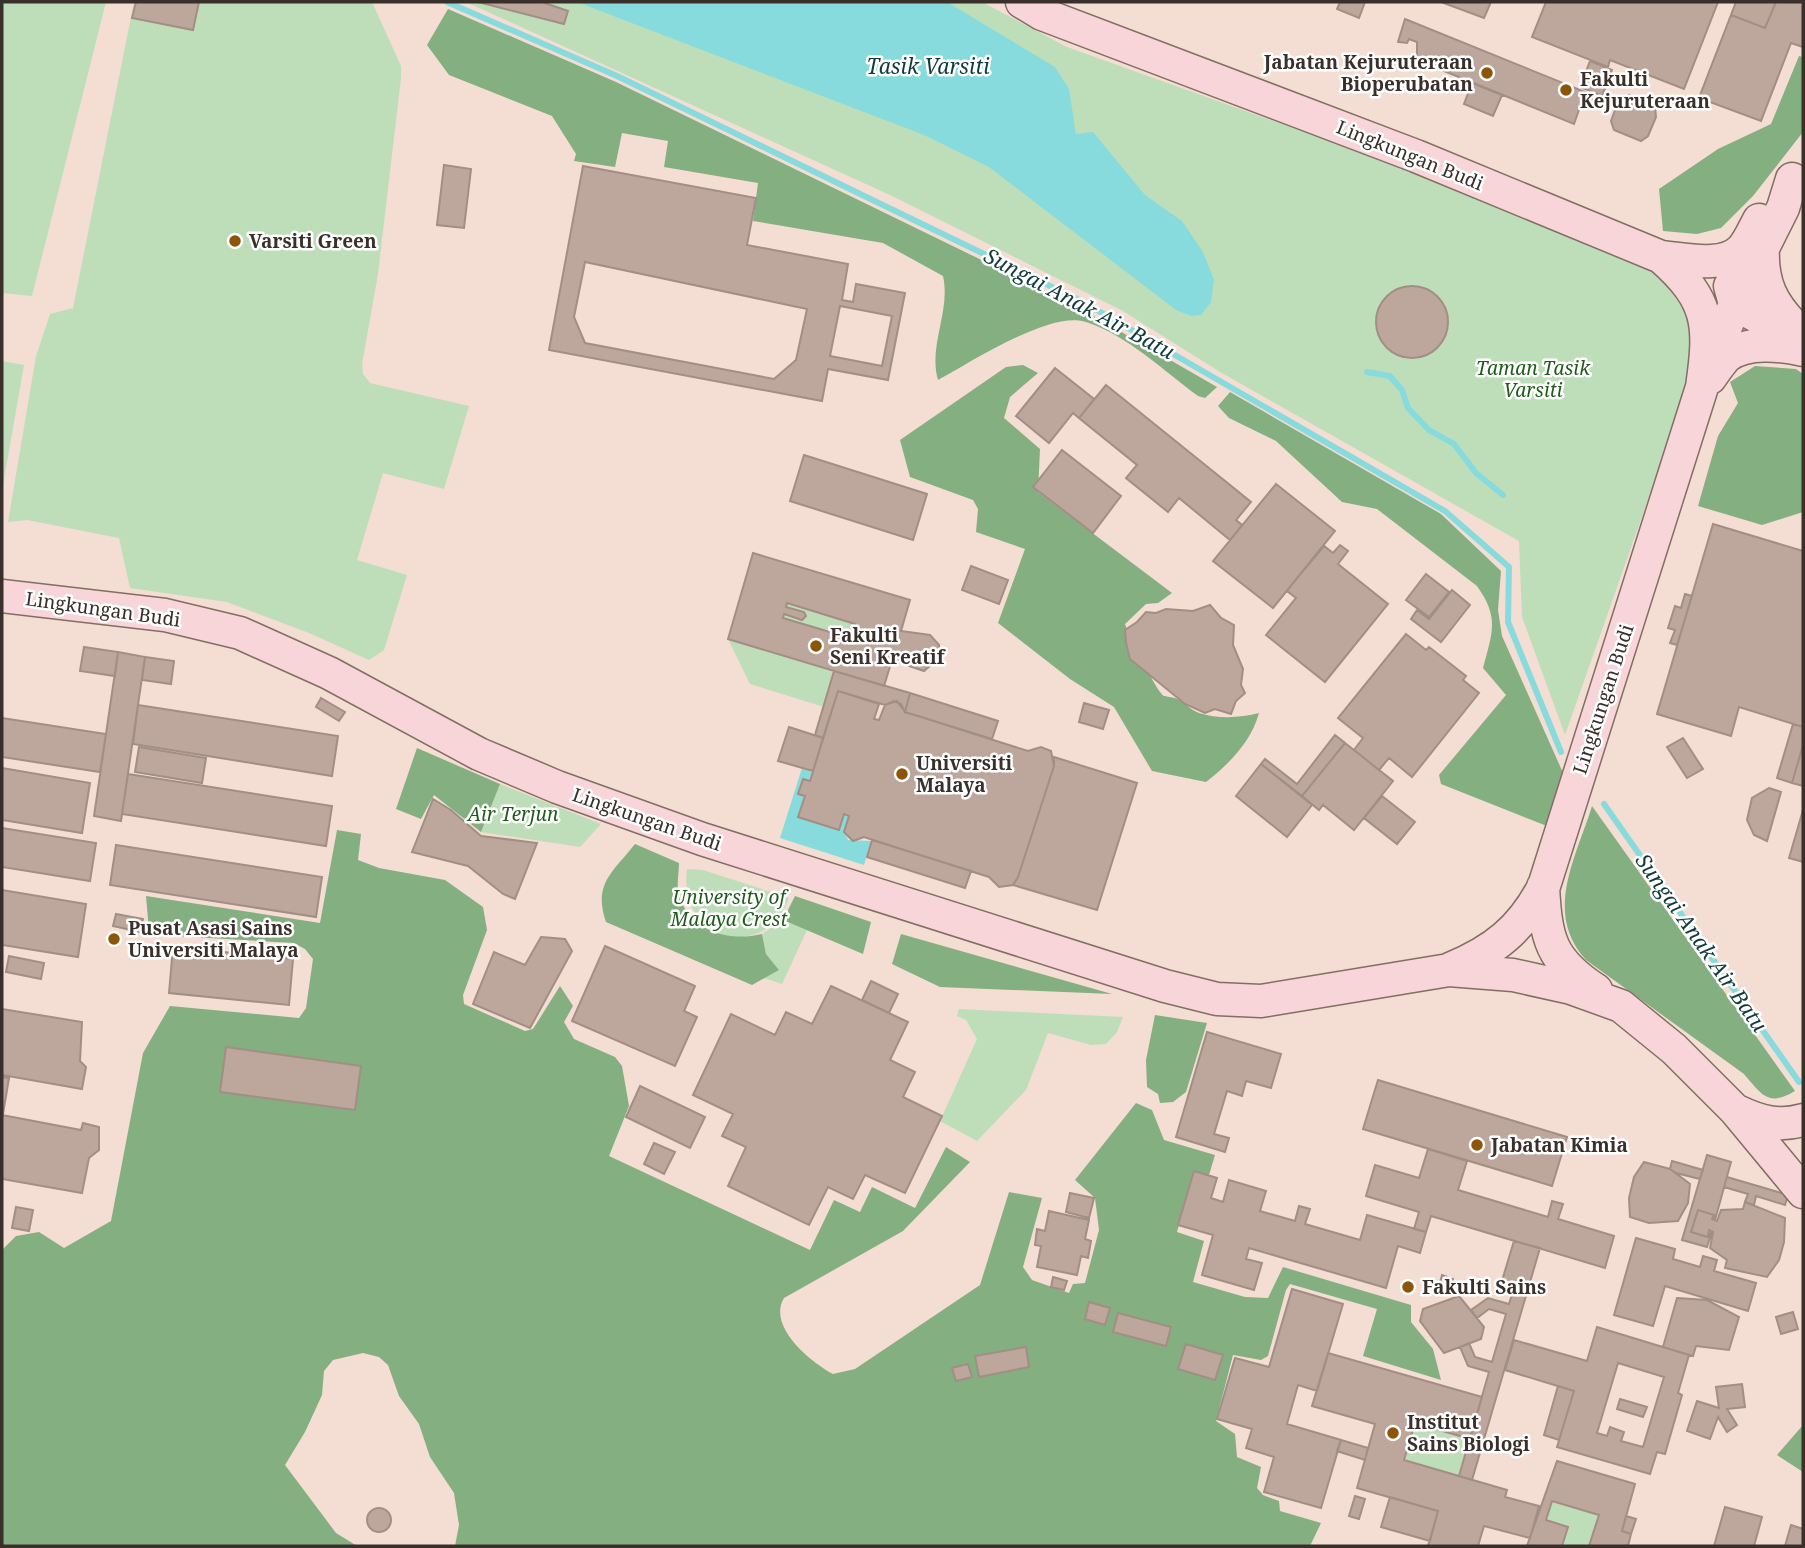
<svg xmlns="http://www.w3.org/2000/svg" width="1805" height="1548" font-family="'Noto Serif',serif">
  <rect width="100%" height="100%" fill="#f4ddd2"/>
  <path fill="#bedeba" d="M2 2H106L32 296 2 293Z
    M134 2H372L401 66V78L378 274 362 364 363 374 370 383 469 406 444 489 383 473 357 560 407 575 384 650 369 660 309 633 227 602 130 588 119 538 27 520 8 522 36 356 50 314 73 308Z
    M466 2H982L1067 47 1407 169 1671 280C1694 323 1693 336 1689 383L1565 735 1522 617 1519 541 1220 372 1123 311 890 195Z
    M2 361 24 365 2 491Z
    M787 603 855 624 850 638 783 618 784 614 802 620 806 616 804 612 786 607Z
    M728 639 834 671 824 707 750 684Z
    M500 784 601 824 580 847 481 832Z
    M687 869 703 870 789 898C764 965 677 940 687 869Z
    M783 920 807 930 782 984 764 978 779 970 766 954 762 934Z
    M959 1009 1123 1017 1117 1032 1106 1044 1091 1045 1048 1033 1026 1090 977 1141 940 1121 977 1039 966 1020 957 1016Z
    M1415 1423 1470 1439 1459 1476 1404 1460Z
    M1552 1501 1599 1515 1589 1546H1562L1568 1527 1546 1520Z"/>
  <path fill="#84af80" d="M448 9 616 82 1078 307 1217 387 1205 398 1198 396C1164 371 1127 335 1086 322 1050 310 970 363 938 380 928 346 951 311 943 276L883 243 753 221 758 183 664 167 668 141 622 133 615 167 574 161 576 154 552 116 449 75 427 45Z
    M1799 56 1803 57V132L1753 196 1721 228 1697 234 1663 231 1659 189 1718 149 1771 124Z
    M1023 365 1038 373 1010 397 1004 418 1040 449 1038 492 1172 593 1158 603 1146 604 1125 624C1129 636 1157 692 1164 696 1165 696 1174 698 1175 698 1184 701 1190 710 1199 713 1218 719 1240 718 1259 713 1251 742 1229 764 1206 782L1152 771 1114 707 1070 679 998 623 1025 549 976 532 978 509 973 500 910 477 900 440 1006 367Z
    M1755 366 1796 369 1803 374V512L1762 525 1698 506 1718 436 1738 403 1730 382Z
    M1230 392 1441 514 1501 571 1498 610 1502 636 1564 775 1547 826 1441 784 1439 775 1506 695 1483 668C1492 633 1500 618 1477 586L1377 509 1342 502 1276 441 1229 418 1218 406Z
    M417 748 500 784 481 832 434 795 421 819 396 809Z
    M1592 806 1795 1091C1768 1107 1762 1095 1744 1074L1586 960C1543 913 1576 858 1592 806Z
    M337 830 361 834 358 860 379 868 445 880 483 907 487 930 463 995 464 1004 525 1031 533 1029 560 986 573 1006 564 1022 574 1039 615 1057 622 1066 629 1106 609 1156 810 1250 834 1200 860 1212 872 1187 915 1208 946 1147 970 1162 903 1231 784 1298C767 1326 810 1362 833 1374L855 1369 980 1285 1009 1192 1042 1198 1023 1267 1032 1280 1069 1293 1073 1284 1085 1283 1099 1230 1095 1198 1075 1180 1136 1103 1152 1110 1164 1140 1215 1155 1209 1175 1194 1171 1177 1232 1204 1241 1193 1282 1245 1297 1268 1298 1283 1267 1411 1305V1322L1433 1349 1441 1380 1363 1356 1377 1309 1290 1284 1286 1290 1268 1356 1261 1360 1233 1355 1216 1421 1235 1434 1237 1457 1261 1467 1257 1488 1263 1495 1279 1501 1280 1511 1321 1523 1310 1546H455L459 1525 454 1493 430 1457 419 1424 399 1396 388 1365 379 1357 363 1353 333 1360 324 1371 322 1395 305 1432 285 1465 336 1533 357 1546H2V1250L16 1236 39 1232 64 1248 111 1221 143 1053 170 1006 299 1018 306 1008 313 959 305 949 294 943 157 935 149 931 146 896 320 923Z
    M635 844 679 863C679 873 676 888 679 897 693 932 729 942 762 934L766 954 779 970 752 985 606 922C593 884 612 873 635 844Z
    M795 896 871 922 863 954 783 920Z
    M901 934 1112 994 940 987 892 964Z
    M1155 1015 1207 1023 1186 1092 1173 1102 1160 1103 1158 1094 1147 1087 1146 1060Z
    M1803 1425V1472L1777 1455Z"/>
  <path fill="#87dbdd" d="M577 2H947L1055 67 1069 89 1076 134 1093 132 1145 195 1182 221 1203 252 1214 280 1211 302 1201 315 1191 316 1176 310 989 167 924 135Z
    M802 768 812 772 809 780 803 779 798 794 804 796 798 817 839 830 844 815 849 816 844 830 848 840 871 841 864 865 780 838Z"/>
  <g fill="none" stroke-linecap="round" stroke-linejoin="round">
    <path stroke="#87dbdd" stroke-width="6" d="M447 2 617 76 1083 302 1445 511 1509 567 1508 622 1561 752
      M1367 372 1390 376 1402 390 1408 408 1429 430 1454 444 1476 473 1503 495
      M1604 804 1799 1082"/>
  </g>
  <path fill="#bda79d" stroke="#a38e84" stroke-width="2" fill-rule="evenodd" d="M136 2H199L193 30 132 18Z
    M478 2H542L568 11 564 24Z
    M1340 2H1365L1359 18 1337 9Z
    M1441 2H1491L1484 18Z
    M1546 2H1718L1684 89 1610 60 1608 67 1532 37Z
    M1736 2H1776L1765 28 1731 15Z
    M1776 2H1803V47L1791 43 1761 121 1699 98 1731 15 1765 28Z
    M1405 19 1595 96 1590 108 1581 104 1574 124 1417 60V42L1409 39 1407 43 1398 42Z
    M1590 61 1612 70 1602 96 1580 87Z
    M1472 83 1502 95 1493 116 1464 104Z
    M1629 95 1655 106 1656 117 1648 136 1641 141 1614 130 1611 121 1618 102Z
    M444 165 471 169 464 228 437 225Z
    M583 166 756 198 747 245 848 264 842 300 853 302 856 284 905 293 888 380 828 369 822 401 549 350Z
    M585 262 807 309 796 360 774 379 585 343 574 317Z
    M1376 322a36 36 0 1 1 72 0a36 36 0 1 1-72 0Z
    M840 306 892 316 882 366 830 356Z
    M1055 368 1094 399 1079 418 1073 413 1049 443 1016 416Z
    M1106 385 1251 502 1236 520 1242 525 1230 540 1179 498 1168 512 1126 478 1137 465 1079 418Z
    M1062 450 1121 496 1093 533 1033 487Z
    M804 455 927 494 913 540 790 501Z
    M1276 484 1335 531 1273 608 1213 561Z
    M1713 524 1803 551V727L1739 707 1731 736 1657 714Z
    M1340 545 1348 551 1338 564 1388 604 1325 682 1266 635 1296 598 1287 591 1299 576 1324 546 1333 553Z
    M753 553 910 600 901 631 930 635 939 645V658L924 671 892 660 884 686 728 639ZM787 603 855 624 850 638 783 618 784 614 802 620 806 616 804 612 786 607Z
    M971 566 1008 580 999 604 962 590Z
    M1426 574 1449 592 1429 617 1406 600Z
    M1452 590 1470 605 1441 642 1411 619 1417 610 1429 619Z
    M1685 594 1692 596 1677 645 1670 643 1675 630 1668 628 1675 606 1681 608Z
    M1210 605 1221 618 1234 625 1233 645 1243 669 1241 685 1245 693 1236 701 1231 714 1215 709 1205 713 1185 704 1130 659 1126 643 1125 630 1137 622 1146 612 1156 613 1166 609 1193 611Z
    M1406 634 1426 650 1429 647 1466 676 1463 680 1479 693 1412 777 1389 758 1379 770 1354 750 1363 738 1338 718Z
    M84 647 118 652 115 676 80 671Z
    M118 652 145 657 121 821 94 816Z
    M145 657 174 661 171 684 142 680Z
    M834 671 910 693 905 712 897 701 885 705 838 691 823 738 815 735Z
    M838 691 879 704 874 719 879 720 885 705 894 701 901 704 905 712 1028 751 1041 747 1051 751 1054 766 1018 877 1013 885 999 887 989 877 864 837 853 841 844 832 849 816 844 814 839 830 798 817 805 796 798 794 803 779 810 781Z
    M910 693 998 721 992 739 905 712Z
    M321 698 345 712 339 721 316 707Z
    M1084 703 1109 710 1103 729 1079 722Z
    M138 705 338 736 332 776 133 744Z
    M2 718 106 734 100 772 2 757Z
    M1793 724 1803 727V745L1792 783 1777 778Z
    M789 727 823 738 813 771 778 761Z
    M1335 735 1345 743 1302 796 1261 764 1265 759 1297 784Z
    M1683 738 1703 769 1687 778 1667 747Z
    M1345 743 1393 781 1354 830 1323 805 1319 810 1302 796Z
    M1803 745V786L1792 783Z
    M139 747 206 758 202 783 135 772Z
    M1054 757 1137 783 1097 910 1013 885 1018 877 1054 766Z
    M1261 764 1312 805 1287 837 1236 796Z
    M2 768 90 783 82 833 2 820Z
    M128 774 332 806 326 846 122 814Z
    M1769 788 1781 792 1767 841 1754 835 1747 820 1752 798Z
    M1382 796 1415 822 1397 844 1364 818Z
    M433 799 451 810 481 836 537 843 515 899 503 894 468 866 412 852Z
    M1803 810V862L1789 858Z
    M2 828 96 843 90 881 2 867Z
    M872 840 971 871 965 888 867 857Z
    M116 845 322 877 316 917 110 885Z
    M2 890 86 904 78 957 2 945Z
    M116 914 143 919 140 932 113 926Z
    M541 937 565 939 572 951 530 1028 473 1004 494 952 525 965Z
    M605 946 695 986 684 1011 697 1017 675 1066 572 1021Z
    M173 947 293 959 289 1005 169 993Z
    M9 956 44 963 41 979 6 972Z
    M871 981 898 994 889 1013 862 1000Z
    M831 986 908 1022 890 1060 915 1072 903 1097 942 1116 905 1193 865 1175 853 1199 828 1187 809 1225 728 1186 746 1147 722 1136 733 1114 693 1095 731 1014 775 1035 786 1012 812 1024Z
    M2 1009 82 1022 80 1061 86 1067 82 1089 2 1075Z
    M1207 1032 1281 1054 1271 1088 1246 1081 1242 1096 1227 1091 1214 1134 1229 1138 1225 1152 1176 1137Z
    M226 1047 361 1066 355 1110 220 1092Z
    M2 1077 9 1078 3 1114H2Z
    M1378 1080 1567 1137 1552 1186 1363 1129Z
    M640 1086 705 1117 690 1148 626 1117Z
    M2 1115 81 1130 83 1123 99 1127V1150L89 1158 82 1193 2 1179Z
    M654 1143 675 1152 664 1174 644 1164Z
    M1428 1149 1467 1161 1458 1190 1548 1217 1552 1201 1563 1204 1558 1219 1614 1236 1605 1268 1431 1216 1426 1232 1414 1229 1419 1212 1366 1196 1375 1165 1419 1178Z
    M1707 1155 1731 1162 1715 1220 1714 1215 1698 1210 1691 1232 1708 1237 1712 1231 1707 1247 1682 1240Z
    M1672 1161 1703 1170 1700 1179 1676 1173 1670 1169Z
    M1644 1162 1670 1169 1690 1184 1688 1203 1678 1221 1649 1223 1630 1217 1629 1198 1634 1177Z
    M1194 1171 1217 1178 1211 1198 1223 1202 1229 1180 1266 1191 1260 1211 1295 1221 1299 1206 1310 1209 1305 1224 1360 1240 1367 1215 1426 1232 1420 1253 1398 1246 1386 1288 1249 1248 1246 1259 1262 1263 1254 1290 1202 1275 1213 1235 1178 1225Z
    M1727 1177 1788 1195 1785 1205 1756 1196 1754 1205 1745 1202 1748 1194 1724 1187Z
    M1070 1193 1094 1198 1089 1218 1066 1212Z
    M1745 1202 1785 1218 1784 1242 1779 1260 1767 1277 1725 1268 1727 1260 1710 1248 1713 1232 1709 1230 1708 1237 1691 1232 1698 1210 1714 1215 1712 1219 1717 1221 1721 1210 1743 1209Z
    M16 1207 33 1210 29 1231 12 1228Z
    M1049 1211 1089 1220 1085 1239 1091 1241 1088 1258 1081 1256 1077 1275 1037 1267 1041 1246 1035 1245 1037 1229 1045 1231Z
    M1636 1238 1675 1249 1673 1259 1700 1267 1703 1256 1717 1260 1714 1271 1756 1283 1748 1311 1665 1286 1653 1326 1614 1315Z
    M1514 1241 1540 1248 1472 1480 1459 1476 1489 1372 1468 1366 1460 1347 1469 1343 1475 1357 1492 1362 1506 1314 1489 1309 1477 1318 1471 1310 1488 1298 1509 1304 1514 1288 1501 1284Z
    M1442 1275 1453 1279 1450 1289 1439 1286Z
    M1053 1277 1067 1281 1064 1290 1051 1287Z
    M1292 1289 1343 1304 1317 1391 1298 1385 1287 1424 1341 1440 1321 1508 1264 1492 1274 1457 1246 1448 1252 1429 1217 1419 1235 1358 1269 1367Z
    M1459 1296 1484 1327 1481 1339 1444 1353 1420 1321 1423 1309Z
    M1677 1298 1707 1300 1739 1317 1729 1350 1696 1346 1693 1356 1663 1347Z
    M1089 1302 1110 1308 1105 1325 1085 1319Z
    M1793 1312 1798 1329 1781 1334 1776 1317Z
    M1118 1313 1171 1327 1166 1346 1113 1332Z
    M1597 1327 1689 1355 1678 1393 1682 1395 1665 1454 1657 1452 1650 1474 1557 1447 1574 1391 1505 1370 1514 1340 1587 1361ZM1618 1363 1664 1377 1643 1447 1621 1441 1624 1432 1610 1427 1607 1436 1597 1433Z
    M1186 1344 1223 1355 1215 1380 1178 1369Z
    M1026 1347 1029 1367 979 1377 975 1356Z
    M1328 1353 1482 1397 1470 1439 1415 1423 1404 1460 1507 1490 1505 1497 1539 1506 1530 1538 1484 1526 1478 1546H1428L1438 1511 1357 1488 1375 1424 1312 1406Z
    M968 1364 972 1377 956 1381 952 1368Z
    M1742 1384 1745 1407 1727 1409 1737 1425 1727 1432 1718 1417 1710 1439 1687 1431 1697 1401 1719 1408 1716 1387Z
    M1558 1386 1574 1391 1559 1440 1544 1435Z
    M1620 1399 1647 1407 1643 1417 1617 1409Z
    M1341 1440 1368 1448 1365 1460 1337 1451Z
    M1557 1461 1635 1484 1622 1531 1631 1534 1628 1546H1589L1599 1515 1552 1501 1546 1520 1568 1527 1562 1546H1527Z
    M1355 1496 1365 1499 1359 1519 1349 1516Z
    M1390 1497 1438 1511 1430 1541 1381 1527Z
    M1725 1507 1762 1517 1754 1546H1714Z
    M367 1520a12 12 0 1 1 24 0a12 12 0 1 1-24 0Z
    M1626 1516 1636 1519 1631 1534 1622 1531Z
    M1791 1525 1803 1529V1546H1785Z"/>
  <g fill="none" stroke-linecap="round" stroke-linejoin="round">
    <defs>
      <path id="secondary" d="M1022 2 1042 14 1416 156 1661 257C1710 300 1711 325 1702 387L1544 886C1522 929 1494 951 1450 969
        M1763 247C1761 283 1772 305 1798 330
        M1661 257C1685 259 1723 269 1742 249 1749 241 1754 229 1759 220
        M1730 286 1735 304 1803 342
        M1711 364 1735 304 1783 208 1792 179
        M1710 378C1715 371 1721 362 1727 356 1747 341 1781 345 1803 350
        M2 596 165 615 240 633 329 673 479 754 557 787 702 839 1165 986 1217 999 1261 1001 1449 970 1513 975 1571 988 1621 1006 1674 1049 1736 1111 1803 1192
        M1543 887C1546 939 1550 960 1596 990
        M1737 1111C1760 1122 1779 1127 1803 1120"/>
    </defs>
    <use href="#secondary" stroke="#826e64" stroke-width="35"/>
    <use href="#secondary" stroke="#f7d5d8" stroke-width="32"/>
  </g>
  <g fill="#8c5509" stroke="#fff" stroke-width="2.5">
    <circle cx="1487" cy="73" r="7"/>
    <circle cx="1566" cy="90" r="7"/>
    <circle cx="235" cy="241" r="7"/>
    <circle cx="816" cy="646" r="7"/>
    <circle cx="902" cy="774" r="7"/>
    <circle cx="114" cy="939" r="7"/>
    <circle cx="1477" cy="1145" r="7"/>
    <circle cx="1408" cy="1287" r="7"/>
    <circle cx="1393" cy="1433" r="7"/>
  </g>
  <g text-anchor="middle" stroke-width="5" stroke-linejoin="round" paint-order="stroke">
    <g font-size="19" font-weight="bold" fill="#39302c" stroke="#fff" text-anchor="start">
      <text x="1473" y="69" text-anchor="end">Jabatan Kejuruteraan<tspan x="1473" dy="22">Bioperubatan</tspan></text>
      <text x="1580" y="86">Fakulti<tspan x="1580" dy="22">Kejuruteraan</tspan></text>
      <text x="249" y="248">Varsiti Green</text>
      <text x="830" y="642">Fakulti<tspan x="830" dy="22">Seni Kreatif</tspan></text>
      <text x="916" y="770">Universiti<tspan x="916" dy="22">Malaya</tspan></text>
      <text x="128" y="935">Pusat Asasi Sains<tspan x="128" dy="22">Universiti Malaya</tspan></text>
      <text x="1491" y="1152">Jabatan Kimia</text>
      <text x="1422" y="1294">Fakulti Sains</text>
      <text x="1407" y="1429">Institut<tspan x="1407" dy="22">Sains Biologi</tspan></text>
    </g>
    <g font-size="19" fill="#39302c" stroke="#fff">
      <text transform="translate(1410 155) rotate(22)" y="7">Lingkungan Budi</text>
      <text transform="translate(103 609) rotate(8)" y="7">Lingkungan Budi</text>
      <text transform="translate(1603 699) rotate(-72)" y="7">Lingkungan Budi</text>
      <text transform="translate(647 819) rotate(19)" y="7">Lingkungan Budi</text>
    </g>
    <g font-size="19" font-style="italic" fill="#205b1d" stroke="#fff">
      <text x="1533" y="375">Taman Tasik<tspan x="1533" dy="22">Varsiti</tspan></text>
      <text x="513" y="821">Air Terjun</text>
      <text x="729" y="904">University of<tspan x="729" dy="22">Malaya Crest</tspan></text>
    </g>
    <g font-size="21" font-style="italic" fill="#113a3b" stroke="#fff">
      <text x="928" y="74">Tasik Varsiti</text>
      <text transform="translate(1079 304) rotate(28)" y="7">Sungai Anak Air Batu</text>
      <text transform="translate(1701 943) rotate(55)" y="7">Sungai Anak Air Batu</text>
    </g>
  </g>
  <rect width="1805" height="1548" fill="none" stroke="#39302c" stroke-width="7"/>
</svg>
